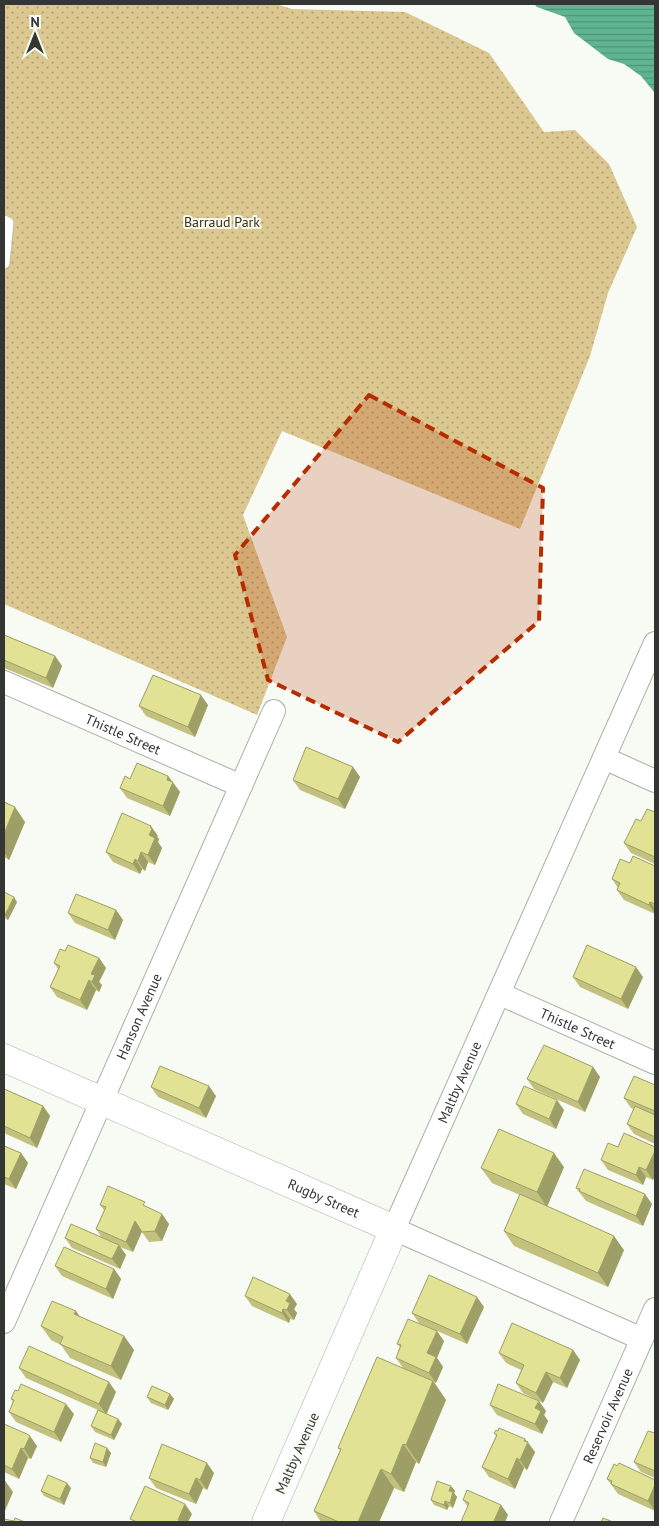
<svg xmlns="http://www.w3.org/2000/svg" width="659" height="1526" font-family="'PT Sans',sans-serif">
  <defs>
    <pattern id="park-dots" width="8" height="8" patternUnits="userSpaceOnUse" patternTransform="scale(1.25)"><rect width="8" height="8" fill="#dbc78f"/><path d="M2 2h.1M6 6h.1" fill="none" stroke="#b2a275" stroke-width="1.8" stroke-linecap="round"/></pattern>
    <pattern id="water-rules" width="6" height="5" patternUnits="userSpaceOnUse" patternTransform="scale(1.25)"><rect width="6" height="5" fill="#5fb591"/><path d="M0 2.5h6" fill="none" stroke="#4f9477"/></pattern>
  </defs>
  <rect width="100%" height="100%" fill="#f7fbf3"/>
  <path fill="url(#park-dots)" d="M4 4H276L292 9 405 12 489 53 544 132 575 130 609 164 637 227 608 293 590 356 520 529 282 431 243 515 287 637 257 715 4 604Z"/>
  <path fill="url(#water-rules)" d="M534 4H655V93L641 76 624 64 608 59 574 33 565 17 537 7Z"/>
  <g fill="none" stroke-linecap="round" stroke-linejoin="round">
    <defs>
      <path id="service" d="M4 221 8 223 4 263"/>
      <g id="minor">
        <path id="s1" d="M4 682 241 786"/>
        <path d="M604 758 655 781"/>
        <path id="s2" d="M500 994 655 1063"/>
        <path id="s3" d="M4 1322 274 711"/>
        <path id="s4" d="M642 1339 394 1229 655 643"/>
        <path id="s5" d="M561 1522 655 1309"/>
      </g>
      <g id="tertiary">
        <path id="s6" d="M4 1058 394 1229 266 1522"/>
      </g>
    </defs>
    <use href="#service" stroke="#acb0a9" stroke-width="12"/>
    <use href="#minor" stroke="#acb0a9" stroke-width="24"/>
    <use href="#tertiary" stroke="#acb0a9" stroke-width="29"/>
    <use href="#service" stroke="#fff" stroke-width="11"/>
    <use href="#minor" stroke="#fff" stroke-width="22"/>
    <use href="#tertiary" stroke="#fff" stroke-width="28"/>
  </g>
  <path fill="#c2c27e" d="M4 635 55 656 62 666 53 688 4 668Z
    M208 705 195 737 146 716 139 706Z
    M353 767 360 777 345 809 300 790 293 780Z
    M168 776 180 792 170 816 127 798 120 788 130 779Z
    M4 802 25 822 9 860 4 857Z
    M655 812V864L631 853 624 843 641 821Z
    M158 836 157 837 159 839 158 842 162 848 155 865 148 862 145 871 142 869 140 874 113 862 106 852Z
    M630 863 655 866V914L624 900 617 890 618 888 612 879Z
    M4 892 17 902 8 920 4 918Z
    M116 910 123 920 115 940 75 923 68 913Z
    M65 951 99 958 106 968 99 982 102 985 99 992 96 990 87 1010 57 997 50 987 58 969 54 963Z
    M573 977H643L628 1009 580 987Z
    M593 1067 600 1077 585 1112 534 1089 527 1079Z
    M655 1085V1144L634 1134 627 1124 634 1109 631 1108 624 1098Z
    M151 1087 216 1096 206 1118 158 1097Z
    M4 1089 43 1106 50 1116 37 1148 4 1133Z
    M516 1104 564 1110 556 1129 523 1114Z
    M4 1146 21 1153 28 1163 16 1189 4 1184Z
    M618 1147H655V1175L653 1180 646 1177 643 1185 608 1170 601 1160Z
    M564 1167 547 1206 624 1250 608 1287 514 1246 504 1231 520 1195 492 1183 481 1168Z
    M576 1188 652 1204 643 1226 586 1201Z
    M100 1205 148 1207 169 1224 162 1241 149 1242 142 1232 133 1252 120 1247 126 1255 120 1269 72 1248 65 1238H102L96 1229 104 1210Z
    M55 1266 114 1269 121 1279 113 1299 62 1276Z
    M245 1296 297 1304 294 1309 297 1313 294 1320 290 1319 289 1323 252 1306Z
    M484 1307 467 1344 419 1323 412 1313Z
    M80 1317 124 1336 134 1350 121 1380 70 1358 61 1345 51 1340 41 1326Z
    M444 1341 437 1358 443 1367 436 1383 434 1382 446 1400 419 1464 416 1462 404 1492 394 1488 379 1522H321L314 1511 340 1450 338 1448 403 1368 396 1358 400 1347 397 1344Z
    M573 1350 580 1360 567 1388 553 1382 543 1403 523 1393 516 1383 521 1370 506 1363 499 1353Z
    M19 1368 116 1392 107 1414 118 1419 122 1424 114 1440 95 1432 91 1426 98 1410 26 1378Z
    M170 1394 174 1399 168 1410 151 1403 147 1397Z
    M11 1399 74 1414 61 1442 16 1422 9 1412 13 1402Z
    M490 1405 546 1411 544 1415 548 1421 542 1434 497 1415Z
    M4 1424 37 1446 31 1459 28 1458 19 1479 4 1472Z
    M494 1433 528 1442 535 1452 527 1470 524 1468 515 1489 489 1477 482 1467 496 1436Z
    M655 1433V1478L641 1472 634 1462Z
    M107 1448 111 1453 106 1467 93 1463 90 1458Z
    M214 1473 207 1490 203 1488 196 1504 156 1488 149 1478Z
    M607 1479 655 1480V1511L618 1494Z
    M451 1486 455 1491 454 1493 457 1497 453 1508 449 1506 447 1510 434 1505 431 1500Z
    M71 1488 64 1505 44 1496 41 1491Z
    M463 1500 501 1505 508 1515 505 1522H461L468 1507Z"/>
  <path fill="#9e9e67" d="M55 656 62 666 53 688 46 678Z
    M201 695 208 705 195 737 188 727Z
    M353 767 360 777 345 809 338 799Z
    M168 776 180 792 170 816 163 806 167 780Z
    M15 807 25 822 9 860 4 852V834Z
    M151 826 158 836 157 837 159 839 158 842 162 848 155 865 148 855 149 835Z
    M141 852 148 862 145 871 138 861Z
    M135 859 142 869 140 874 133 864Z
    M14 897 17 902 8 920 5 915Z
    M650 902 655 909V913L649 905Z
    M116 910 123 920 115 940 108 930Z
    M99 958 106 968 99 982 102 985 99 992 92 982 91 974Z
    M636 967 643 977 628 1009 621 999Z
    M89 980 96 990 87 1010 80 1000Z
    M593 1067 600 1077 585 1112 578 1102Z
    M209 1086 216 1096 206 1118 199 1108Z
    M557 1100 564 1110 556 1129 549 1119Z
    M43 1106 50 1116 37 1148 30 1138Z
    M655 1151V1175L653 1180 646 1170Z
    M21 1153 28 1163 16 1189 9 1179Z
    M554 1153 564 1167 547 1207 537 1192Z
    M639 1167 646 1177 643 1185 636 1175Z
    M645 1194 652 1204 643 1226 636 1216Z
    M162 1214 169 1224 162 1241 155 1231Z
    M135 1221 142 1231 133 1252 126 1242Z
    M614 1236 624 1250 608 1287 598 1273Z
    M119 1245 126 1255 120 1269 112 1259Z
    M114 1269 121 1279 113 1299 106 1289Z
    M290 1294 297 1304 294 1309 297 1313 294 1320 287 1310 286 1301Z
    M477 1297 484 1307 467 1344 460 1334Z
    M283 1309 290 1319 289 1323 282 1313Z
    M76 1311 86 1325 74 1314Z
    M437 1331 444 1341 437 1358 443 1367 436 1383 429 1373 427 1353Z
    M124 1336 134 1350 121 1380 111 1366Z
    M573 1350 580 1360 567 1388 560 1378Z
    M546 1372 553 1382 543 1403 536 1393Z
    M433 1381 446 1400 419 1464 406 1445Z
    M109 1382 116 1392 106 1414 99 1404Z
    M170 1394 174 1399 168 1410 165 1405Z
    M539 1401 546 1411 544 1415 548 1421 542 1434 535 1424V1408Z
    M66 1404 74 1414 61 1442 54 1432Z
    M118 1419 122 1424 114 1440 111 1435Z
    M30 1436 37 1446 31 1459 24 1449Z
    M525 1439 535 1452 527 1470 520 1460Z
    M403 1444 416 1462 404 1492 391 1474Z
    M21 1448 28 1458 19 1479 12 1469Z
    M107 1448 111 1453 106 1467 103 1462Z
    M517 1458 524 1468 515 1489 508 1479Z
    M207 1463 214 1473 207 1490 200 1480Z
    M381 1469 394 1488 379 1522H358Z
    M196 1478 203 1488 196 1504 189 1494Z
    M6 1482 13 1492 4 1513V1487Z
    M67 1483 71 1488 64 1505 60 1499Z
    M655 1485V1511L648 1501Z
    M451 1486 455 1491 454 1493 457 1497 453 1508 450 1503 449 1491Z
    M445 1501 449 1506 447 1510 444 1505Z
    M185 1504 192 1514 188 1522H180L178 1520Z
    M501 1505 508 1515 505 1522H495L494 1521Z"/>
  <path fill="#e1e293" stroke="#9e9e67" d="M4 635 55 656 46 678 4 660Z
    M153 675 201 695 188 727 139 706Z
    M306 747 353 767 338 799 293 780Z
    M137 763 168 776 167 780 173 782 163 806 120 788 125 776 130 779Z
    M4 802 15 807 4 834Z
    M647 809 655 812V857L624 843 636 819 641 821Z
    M122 813 151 826 150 827 152 829 149 835 155 838 148 855 141 852 138 861 135 859 133 864 106 852Z
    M633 856 655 866V904L650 902 649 905 617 890 620 883 612 879 620 859 630 863Z
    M4 892 14 897 5 915 4 914Z
    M76 894 116 910 108 930 68 913Z
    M68 945 99 958 91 974 95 975 92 982 89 980 80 1000 50 987 60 966 54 963 60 949 65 951Z
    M587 945 636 967 621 999 573 977Z
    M544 1045 593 1067 578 1102 527 1079Z
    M160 1066 209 1086 199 1108 151 1087Z
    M634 1076 655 1085V1111L624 1098Z
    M524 1086 557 1100 549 1119 516 1104Z
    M4 1089 43 1106 30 1138 4 1126Z
    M635 1106 655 1115V1137L627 1124Z
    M499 1129 554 1153 537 1192 481 1168Z
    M624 1133 655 1147V1151L646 1170 639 1167 636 1175 601 1160 608 1143 618 1147Z
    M4 1146 21 1153 9 1179 4 1177Z
    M584 1169 645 1194 636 1216 579 1191 580 1189 576 1188Z
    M108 1186 145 1202 143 1205 162 1214 155 1231 142 1232 135 1221 126 1242 96 1229 106 1207 100 1205Z
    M520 1194 614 1236 598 1273 504 1231Z
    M71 1224 119 1245 112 1259 65 1238Z
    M64 1247 114 1269 106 1289 55 1266Z
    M429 1275 477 1297 460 1334 412 1313Z
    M253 1277 290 1294 286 1301 290 1303 287 1310 283 1309 282 1313 245 1296Z
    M52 1301 76 1311 74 1314 124 1336 111 1366 60 1344 63 1337 41 1326Z
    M408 1319 437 1331 427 1353 436 1357 429 1373 396 1358 401 1345 397 1344Z
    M512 1323 573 1350 560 1378 546 1372 536 1393 516 1383 524 1365 499 1353Z
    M29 1346 109 1382 99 1404 19 1368Z
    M377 1357 433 1381 406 1445 403 1444 391 1474 381 1469 358 1522H339L314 1511 341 1449 338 1448Z
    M21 1384 66 1404 54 1432 9 1412 14 1400 11 1399 15 1390 18 1391Z
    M498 1384 539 1401 535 1408 541 1411 535 1424 490 1405Z
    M152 1386 170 1394 165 1405 147 1397Z
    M98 1410 118 1419 111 1435 91 1426Z
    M4 1424 27 1434 30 1436 24 1449 21 1448 12 1469 4 1465Z
    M499 1428 525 1439 524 1441 528 1442 520 1460 517 1458 508 1479 482 1467 497 1435 494 1433 496 1430 498 1431Z
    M648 1431 655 1433V1471L634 1462Z
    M95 1443 107 1448 103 1462 90 1458Z
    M162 1444 207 1463 200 1480 196 1478 189 1494 149 1478Z
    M619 1463 655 1480V1485L648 1501 611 1484 612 1481 607 1479 614 1464 617 1466Z
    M48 1475 67 1483 60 1499 41 1491Z
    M4 1481 6 1482 4 1487Z
    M437 1481 451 1486 449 1491 453 1492 450 1503 445 1501 444 1505 431 1500Z
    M145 1486 185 1504 178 1520 182 1522H137L130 1519Z
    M467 1490 501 1505 494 1521 496 1522H461L469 1503 463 1500Z
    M15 1518 25 1522H4V1519L14 1521Z
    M603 1518 613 1522H601Z"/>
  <path fill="#b62c01" fill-opacity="0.2" stroke="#b62c01" stroke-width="4" stroke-dasharray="10 6" stroke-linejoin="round" d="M369 395 543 488 539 621 398 742 268 680 235 555Z"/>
  <g text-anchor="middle" stroke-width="4" stroke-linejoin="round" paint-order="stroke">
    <g font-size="14" fill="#3c300e" stroke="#f7fbf3">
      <text x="222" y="227">Barraud Park</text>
    </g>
    <g font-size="14" fill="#343633" stroke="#f7fbf3">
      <text dy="5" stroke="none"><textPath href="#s1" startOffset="130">Thistle Street</textPath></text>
      <text dy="5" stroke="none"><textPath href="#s3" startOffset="334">Hanson Avenue</textPath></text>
      <text dy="5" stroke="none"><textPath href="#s2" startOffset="85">Thistle Street</textPath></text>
      <text dy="5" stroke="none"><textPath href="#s4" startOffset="432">Maltby Avenue</textPath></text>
      <text dy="5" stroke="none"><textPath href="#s6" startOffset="349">Rugby Street</textPath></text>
      <text dy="5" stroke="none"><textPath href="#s5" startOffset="116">Reservoir Avenue</textPath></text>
      <text transform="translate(297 1453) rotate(-66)" y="5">Maltby Avenue</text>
    </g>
  </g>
  <rect width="659" height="1526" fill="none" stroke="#343633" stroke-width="10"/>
  <g transform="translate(35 35)" stroke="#f7fbf3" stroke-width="4" paint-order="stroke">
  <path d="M0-4L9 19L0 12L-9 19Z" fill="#343633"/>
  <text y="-8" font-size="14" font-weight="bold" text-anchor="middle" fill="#343633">N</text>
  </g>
</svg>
